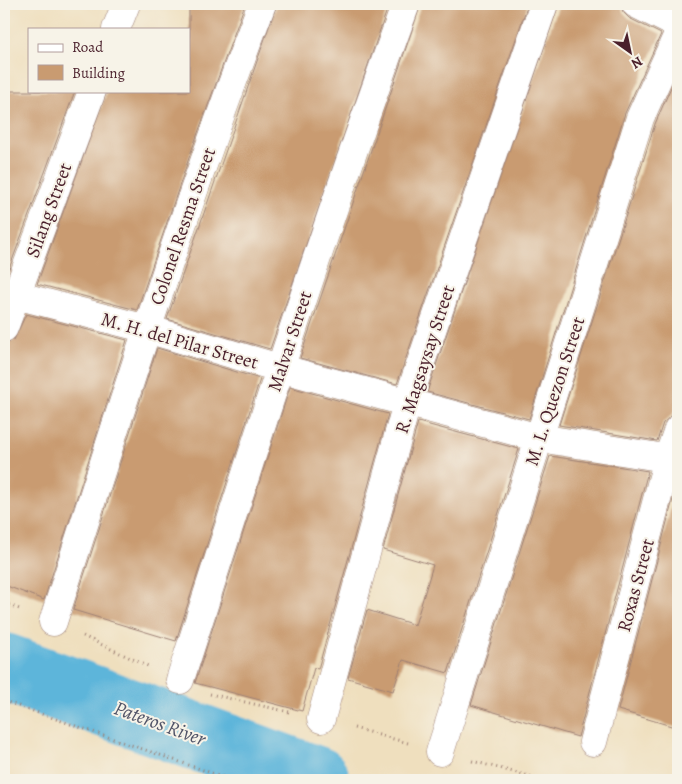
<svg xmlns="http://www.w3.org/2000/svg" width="682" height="784" font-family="Alegreya,serif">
  <rect width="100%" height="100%" fill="#f7f3e8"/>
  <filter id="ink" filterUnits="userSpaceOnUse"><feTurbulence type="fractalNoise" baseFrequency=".02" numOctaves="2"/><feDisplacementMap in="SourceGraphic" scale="10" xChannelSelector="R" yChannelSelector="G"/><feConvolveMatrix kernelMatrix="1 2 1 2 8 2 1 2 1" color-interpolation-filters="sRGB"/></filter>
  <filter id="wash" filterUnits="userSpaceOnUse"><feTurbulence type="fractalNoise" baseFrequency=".0096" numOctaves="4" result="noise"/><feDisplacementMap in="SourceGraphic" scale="20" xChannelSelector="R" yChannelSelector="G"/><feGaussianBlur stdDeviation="1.12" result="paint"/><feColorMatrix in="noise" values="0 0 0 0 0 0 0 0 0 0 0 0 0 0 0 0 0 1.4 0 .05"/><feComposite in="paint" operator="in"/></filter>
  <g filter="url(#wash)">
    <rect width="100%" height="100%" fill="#efdfbe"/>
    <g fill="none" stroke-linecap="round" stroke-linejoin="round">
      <path stroke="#5db5da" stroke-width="68" d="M4 667 316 780"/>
    </g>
    <g id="blocks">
      <path fill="#c99b71" d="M189 4H245L191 152 137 310 37 284 107 91H189Z
        M277 4H389L270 349 167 319Z
        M421 4H528L397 384 300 358Z
        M559 4H621L623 12 629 18 661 34 625 113 529 419 427 392Z
        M678 71V400L673 414 663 423 657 441 559 425 655 124Z
        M4 91H75L6 277H4Z
        M26 314 127 340 44 600 4 585V343L14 340Z
        M157 348 260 379 176 641 73 610Z
        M290 387 388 414 318 669 314 668 302 711 195 683Z
        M418 422 519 449 448 673 403 660 393 691 348 678 367 610 415 625 433 565 383 550Z
        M550 456 648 471 578 737 471 705Z
        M678 480V728L618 710Z"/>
    </g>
  </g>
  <g filter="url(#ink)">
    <use href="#blocks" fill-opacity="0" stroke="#9c7f74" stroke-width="1"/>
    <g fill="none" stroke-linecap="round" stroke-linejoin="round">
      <defs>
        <path id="minor" d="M636 4 678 25
          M116 29 126 4
          M4 292 147 329 279 368 539 438 678 460
          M4 328 92 91
          M53 622C119 415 184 207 262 4
          M180 680C252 454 324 227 406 4
          M321 719 407 403 544 4
          M593 742 668 458 678 429
          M440 752 640 118 678 34"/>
      </defs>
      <use href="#minor" stroke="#9c7f74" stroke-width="29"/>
      <path stroke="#9c7f74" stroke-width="3" stroke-dasharray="1 4" stroke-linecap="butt" d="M4 603 22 610
        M83 636 150 667
        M210 694 289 712
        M4 701 232 780
        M354 728 408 743
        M472 761 544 780"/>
      <use href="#minor" stroke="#fff" stroke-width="28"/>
    </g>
  </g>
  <g text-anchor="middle" stroke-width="4" stroke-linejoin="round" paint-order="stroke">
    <g font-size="19" fill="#4a1f2b" stroke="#f7f3e8">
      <text transform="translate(48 210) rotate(-70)" y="7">Silang Street</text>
      <text transform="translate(182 226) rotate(-71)" y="7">Colonel Resma Street</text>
      <text transform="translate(180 340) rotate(16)" y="7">M. H. del Pilar Street</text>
      <text transform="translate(289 341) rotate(-72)" y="7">Malvar Street</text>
      <text transform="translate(424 359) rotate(-72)" y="7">R. Magsaysay Street</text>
      <text transform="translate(554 391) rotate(-72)" y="7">M. L. Quezon Street</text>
      <text transform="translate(635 585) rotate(-75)" y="7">Roxas Street</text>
    </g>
    <g font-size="20" font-style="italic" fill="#515468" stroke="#f7f3e8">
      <text transform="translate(160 723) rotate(20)" y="7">Pateros River</text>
    </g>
  </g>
  <rect width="682" height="784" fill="none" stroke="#f7f3e8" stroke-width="20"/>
  <rect x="28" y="28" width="162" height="65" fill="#f7f3e8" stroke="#b29e9c"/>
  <rect x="38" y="44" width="25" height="8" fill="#ffffff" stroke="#b29e9c"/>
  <text x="72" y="52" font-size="15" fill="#4a1f2b">Road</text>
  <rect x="38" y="65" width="25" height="15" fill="#c99b71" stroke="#b29e9c"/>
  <text x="72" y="78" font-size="15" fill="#4a1f2b">Building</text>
  <g transform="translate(630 52) rotate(147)" stroke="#f7f3e8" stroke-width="4" paint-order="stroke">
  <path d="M0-4L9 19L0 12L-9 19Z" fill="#4a1f2b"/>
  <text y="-8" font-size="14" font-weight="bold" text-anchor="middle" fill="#4a1f2b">N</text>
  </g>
</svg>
